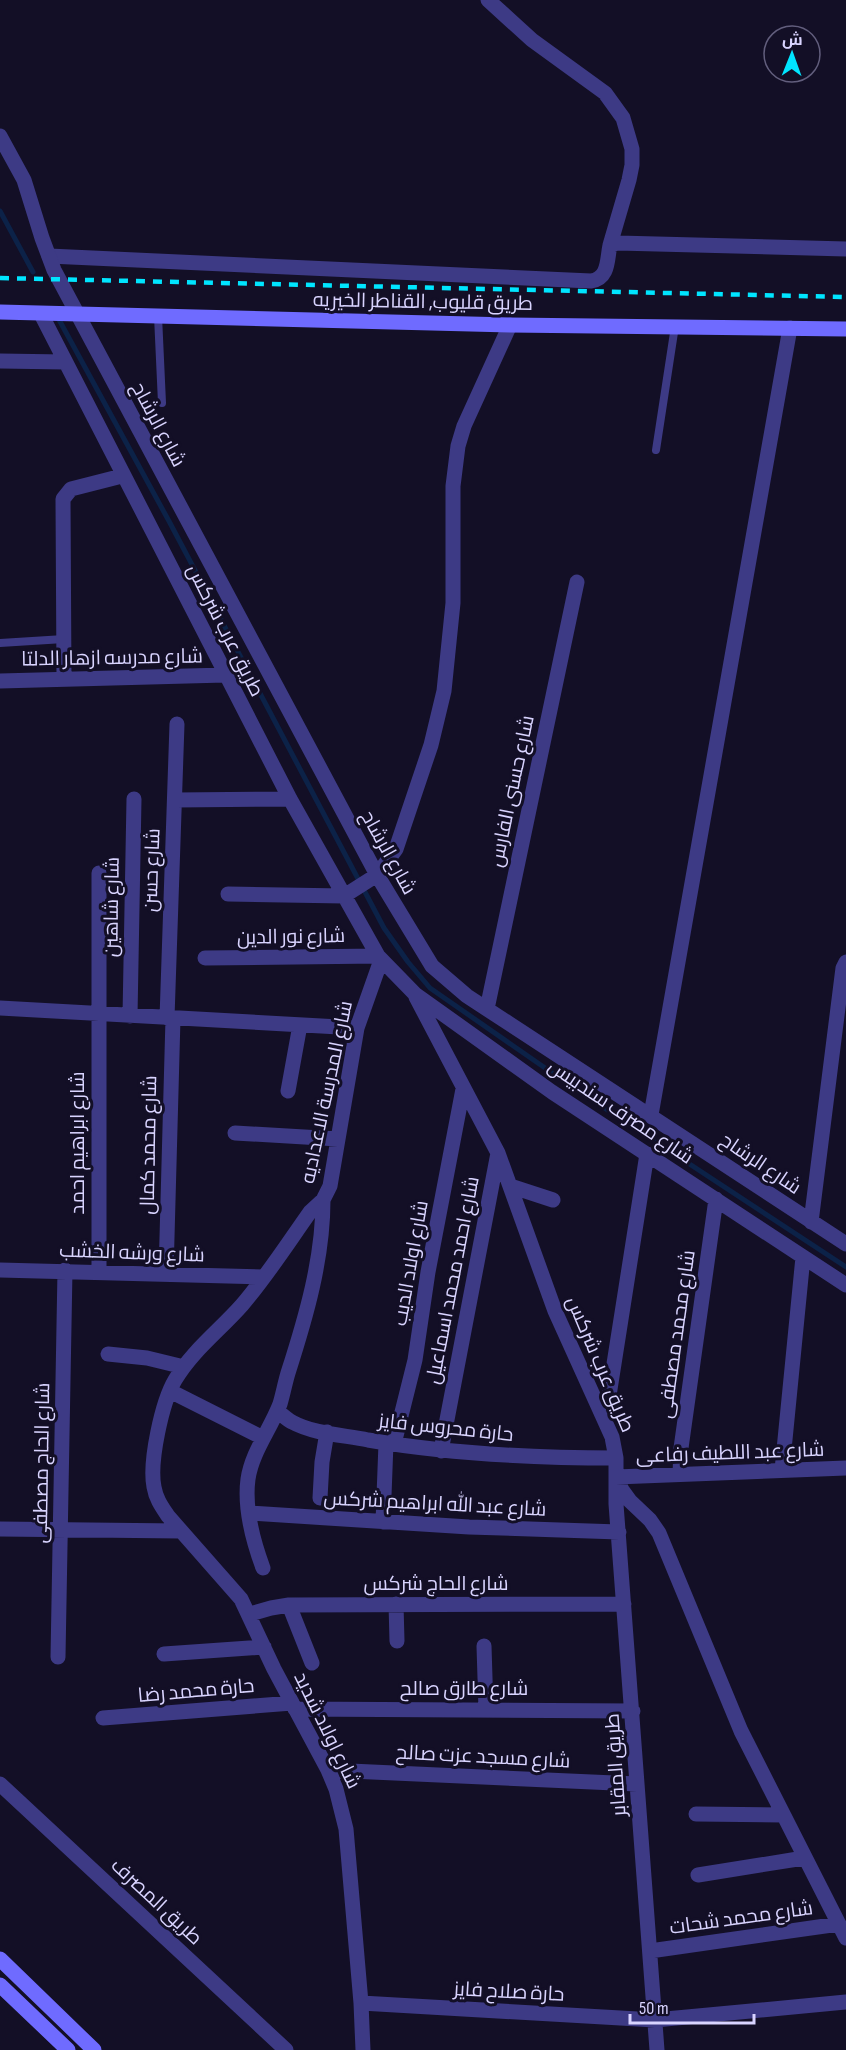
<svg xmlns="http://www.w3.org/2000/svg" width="846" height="2050" font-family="'Sofia Sans Condensed',Cairo,sans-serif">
  <rect width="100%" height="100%" fill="#130f26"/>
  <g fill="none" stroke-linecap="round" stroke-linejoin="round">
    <path stroke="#0c2248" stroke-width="5" d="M0 211 33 272
      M57 316 170 523 384 928 408 962 430 988 571 1086 846 1267"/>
    <path stroke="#3d3a85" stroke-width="8" d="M158 316 162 403
      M656 450 675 326
      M0 643 64 639"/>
    <path stroke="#3d3a85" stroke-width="15" d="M488 0 532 40 605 93 623 118 632 149V165L629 180 610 245
      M49 256 591 281C609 279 607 259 610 245L618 243 846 249
      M41 314 290 799 378 956 415 994 552 1092 846 1285
      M78 315 377 875 432 966 467 996 846 1244
      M0 361 65 362
      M64 679 63 499 71 489 122 476
      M0 681 225 675
      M175 800 290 799
      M228 894 344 896 377 875 396 849 431 745 444 691 453 603V486L458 446 464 426 510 325
      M205 958 378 956
      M416 997 498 1153 555 1311 612 1437 616 1458V1477L622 1490 630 1501 650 1520 659 1533 741 1731 846 1938
      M0 1008 357 1028
      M487 1009 577 582
      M130 1016 134 799
      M167 1018 177 724
      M288 1091 300 1025
      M651 1115 790 328
      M235 1133 338 1139
      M510 1186 553 1200
      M811 1222 843 968 846 962
      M0 1270 263 1277
      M99 1272V873
      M166 1274 173 1018
      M108 1354 147 1358 184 1367
      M170 1391 263 1438
      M277 1411C282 1414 286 1419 292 1422 314 1434 343 1435 368 1440 450 1454 533 1458 616 1458
      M605 1421 647 1154
      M394 1444 415 1360 428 1272 463 1089
      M441 1451 498 1153
      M782 1470 803 1257
      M680 1474 681 1448 716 1199
      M320 1498 322 1462 327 1432
      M249 1513 469 1527 619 1532
      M383 1522 386 1443
      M0 1529 180 1531
      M263 1568C253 1541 244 1509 248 1479 252 1452 270 1430 280 1404 283 1394 285 1383 288 1373 306 1317 323 1259 323 1200
      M396 1604 397 1641
      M289 1605 312 1663
      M250 1614 271 1608 289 1605 624 1604
      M484 1646 486 1710
      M164 1654 264 1647
      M58 1657 65 1270
      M295 1709 633 1711
      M103 1718 292 1703
      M328 1770 637 1784
      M0 1784 286 2050
      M696 1814 783 1815
      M698 1875 804 1858
      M650 1951 839 1924
      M361 2003 655 2020 846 2002
      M363 2050 361 2003 346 1829 336 1789 328 1770 274 1669 241 1599 168 1516C162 1507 156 1499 154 1487 149 1462 162 1402 175 1380 192 1351 220 1330 242 1305 267 1276 288 1243 310 1212L323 1200 330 1186 357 1028 381 960
      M657 2050 616 1504V1477L846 1468"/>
    <path stroke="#3d3a85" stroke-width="15" d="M0 136 24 180 42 238 54 270 78 315"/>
    <path stroke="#6f6bff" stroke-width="15" d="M0 312 510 325 846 329
      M0 1959 94 2050
      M0 1985 68 2050"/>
    <path stroke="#00e5ff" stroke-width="4.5" stroke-dasharray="9 8" stroke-linecap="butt" d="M0 278 846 297"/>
  </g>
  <g text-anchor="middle" stroke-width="6" stroke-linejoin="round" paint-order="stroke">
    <g font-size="20" fill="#d9d4ff" stroke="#130f26">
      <text transform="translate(423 301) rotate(1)" y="7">طريق قليوب, القناطر الخيريه</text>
      <text transform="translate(159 424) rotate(62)" y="7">شارع الرشاح</text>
      <text transform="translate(226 630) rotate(63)" y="7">طريق عرب شركس</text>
      <text transform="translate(112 657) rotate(-1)" y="7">شارع مدرسه ازهار الدلتا</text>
      <text transform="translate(511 791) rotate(-78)" y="7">شارع حسنى الفارس</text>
      <text transform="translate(389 852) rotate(61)" y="7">شارع الرشاح</text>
      <text transform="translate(151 870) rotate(-88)" y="7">شارع حسن</text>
      <text transform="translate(111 907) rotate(-89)" y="7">شارع شاهين</text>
      <text transform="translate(291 936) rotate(-1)" y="7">شارع نور الدين</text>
      <text transform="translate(326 1092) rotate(-78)" y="7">شارع المدرسة الاعداديه</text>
      <text transform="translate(621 1111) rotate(34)" y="7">شارع مصرف سندبيس</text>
      <text transform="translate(77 1143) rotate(-90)" y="7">شارع ابراهيم احمد</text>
      <text transform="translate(148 1145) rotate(-89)" y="7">شارع محمد كمال</text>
      <text transform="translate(761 1163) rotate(34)" y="7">شارع الرشاح</text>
      <text transform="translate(132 1252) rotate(2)" y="7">شارع ورشه الخشب</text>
      <text transform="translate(410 1263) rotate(-80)" y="7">شارع اولاد الديب</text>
      <text transform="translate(452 1280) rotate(-79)" y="7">شارع احمد محمد اسماعيل</text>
      <text transform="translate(676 1334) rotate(-82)" y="7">شارع محمد مصطفى</text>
      <text transform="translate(601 1364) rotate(67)" y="7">طريق عرب شركس</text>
      <text transform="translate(446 1427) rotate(6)" y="7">حارة محروس فايز</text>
      <text transform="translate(730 1452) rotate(-2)" y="7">شارع عبد اللطيف رفاعى</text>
      <text transform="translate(41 1463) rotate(-89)" y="7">شارع الحاج مصطفى</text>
      <text transform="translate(435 1503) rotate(3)" y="7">شارع عبد الله ابراهيم شركس</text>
      <text x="436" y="1590">شارع الحاج شركس</text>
      <text x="464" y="1695">شارع طارق صالح</text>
      <text transform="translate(196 1690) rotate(-5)" y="7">حارة محمد رضا</text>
      <text transform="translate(328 1730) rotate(64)" y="7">شارع اولاد شديد</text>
      <text transform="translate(483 1756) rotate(3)" y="7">شارع مسجد عزت صالح</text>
      <text transform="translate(615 1765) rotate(-94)" y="7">طريق المقابر</text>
      <text transform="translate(157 1901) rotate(43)" y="7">طريق المصرف</text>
      <text transform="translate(741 1917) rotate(-8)" y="7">شارع محمد شحات</text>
      <text transform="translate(509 1991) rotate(3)" y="7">حارة صلاح فايز</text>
    </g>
  </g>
  <g transform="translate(792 54) rotate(1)"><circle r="28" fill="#130f26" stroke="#625e7d" stroke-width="1.5"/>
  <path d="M0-4.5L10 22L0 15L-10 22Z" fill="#00e5ff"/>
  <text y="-9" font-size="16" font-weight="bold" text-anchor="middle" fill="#d9d4ff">ش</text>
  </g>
  <path d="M630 2014v9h124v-9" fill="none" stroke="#d9d4ff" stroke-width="3"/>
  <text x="639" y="2014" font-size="18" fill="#d9d4ff" stroke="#130f26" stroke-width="4.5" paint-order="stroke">50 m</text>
</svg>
